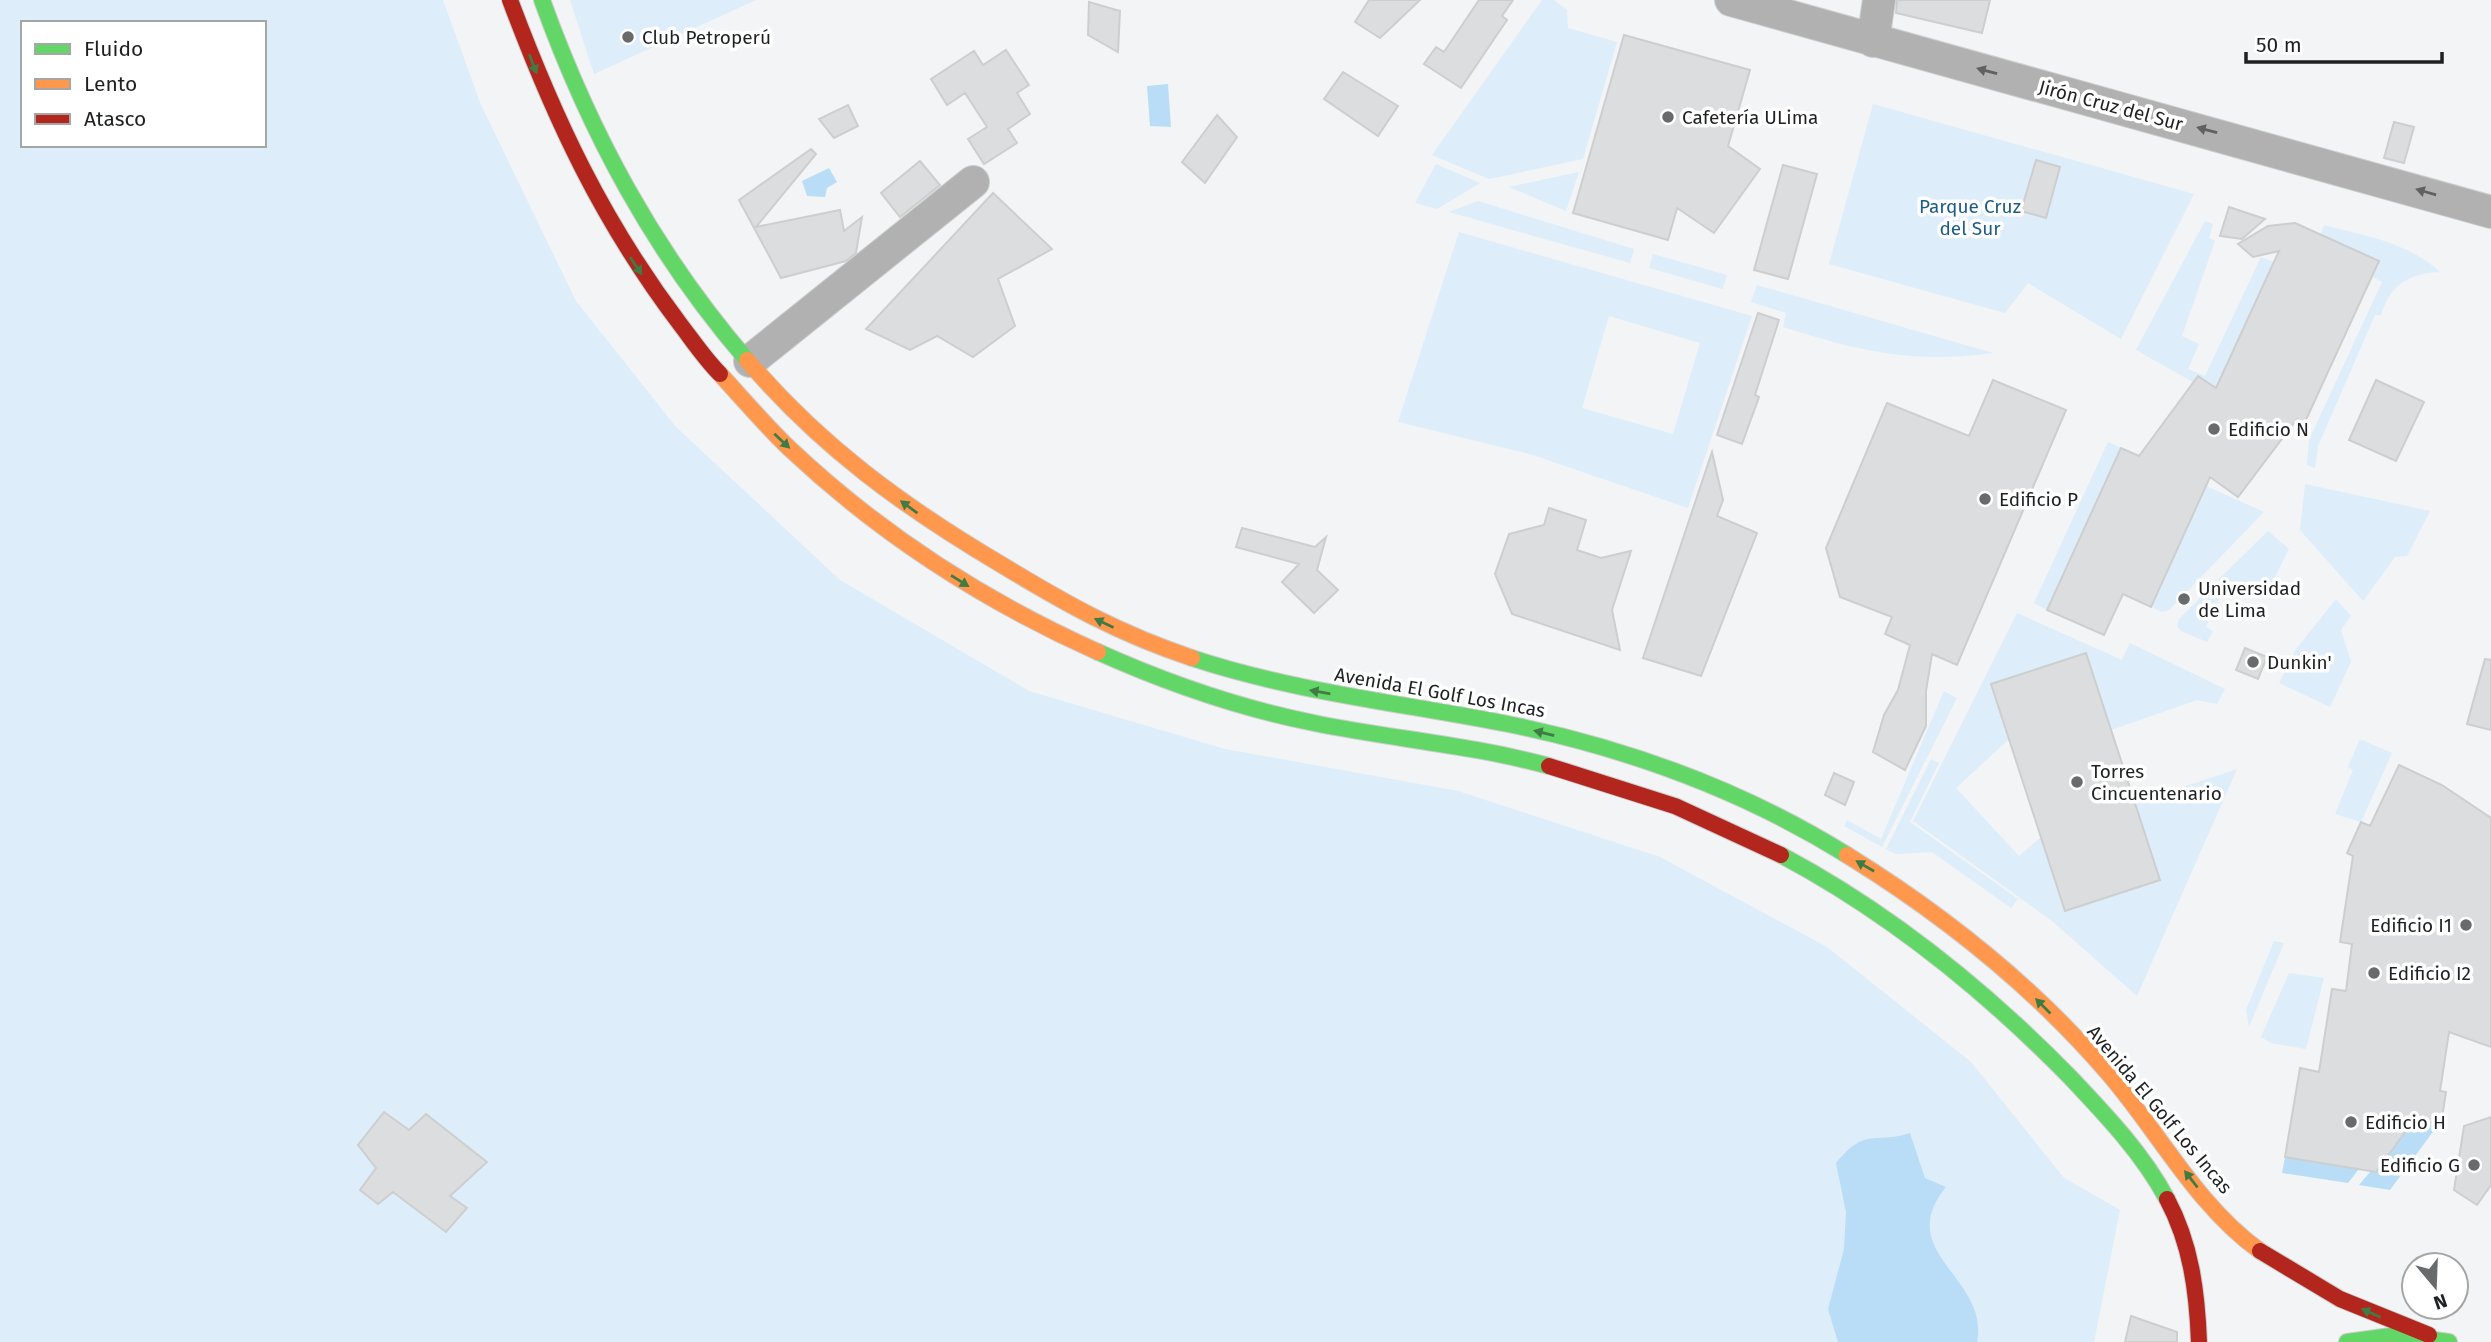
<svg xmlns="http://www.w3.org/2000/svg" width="2491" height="1342" font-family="'Fira Sans',sans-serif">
  <rect width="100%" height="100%" fill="#f2f4f5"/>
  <path fill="#ddedf9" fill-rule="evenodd" d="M0 0H443L481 105 576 301 676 427 840 580 1029 691 1225 749 1458 791 1660 857 1827 947 1971 1062 2064 1178 2120 1210 2094 1342H0ZM23 23H264V145H23Z
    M570 0H756L594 74Z
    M1542 0H1554L1567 10 1568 28 1617 42 1583 159 1489 179 1432 155Z
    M1873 104 2194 194 2121 339 2028 283 2005 313 1829 264Z
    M1436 164 1480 183 1437 209 1415 203Z
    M1579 172 1566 211 1509 187Z
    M1478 201 1634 249 1630 263 1449 212Z
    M2205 221 2213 224 2209 238 2215 241 2182 336 2199 344 2188 369 2205 376 2261 257 2274 262 2216 389 2198 376 2193 382 2136 350Z
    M2324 225C2365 236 2407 242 2440 272 2409 273 2391 284 2381 315H2375L2318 446 2315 468 2307 465 2309 440 2382 282 2371 276 2378 260 2320 235Z
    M1459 232 1752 316 1688 508 1530 454 1398 422ZM1609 316 1700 343 1673 434 1582 408Z
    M1653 254 1727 275 1723 289 1649 268Z
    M1757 285 1993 353C1911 364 1860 351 1783 327L1786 313 1751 302Z
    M2108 442 2121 448 2047 610 2034 603Z
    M2305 484 2430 511 2407 556 2395 557 2363 601 2300 530Z
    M2206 486 2264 512 2169 610 2162 612 2151 607Z
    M2268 531 2289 549 2266 595 2261 597 2218 580Z
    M2209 589 2221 594 2206 627 2213 631 2207 642 2181 631 2177 626 2179 619Z
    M2336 599 2351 616 2341 630 2351 662 2330 707 2279 683 2296 649Z
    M2017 613 2122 660 2130 643 2225 689 2217 704 2197 700 2111 730 2086 653 1992 684 2009 739 1956 788 2019 856 2041 837 2065 910 2135 803 2237 769 2137 996 2052 921 1913 821Z
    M1944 691 1957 698 1882 847 1844 826 1847 820 1881 839Z
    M2360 739 2392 753 2361 822 2335 814 2353 770 2348 767Z
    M1931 759 1939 763 1910 822 2018 899 2011 908 1932 852 1895 854 1886 849Z
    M2274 941 2284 943 2249 1027 2246 1010Z
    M2289 973 2324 978 2306 1049 2271 1043 2261 1037Z"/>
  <path fill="#b9ddf6" d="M1168 84 1171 127 1150 126 1147 86Z
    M829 168 837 182 827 188 825 197 807 196 802 181Z
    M2414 1120 2436 1124 2435 1129 2390 1190 2359 1185Z
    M1910 1133 1925 1178 1946 1187C1892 1253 1990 1277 1977 1342H1838L1828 1309 1844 1249 1846 1212 1836 1163C1867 1126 1872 1145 1910 1133Z
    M2285 1157 2359 1169 2348 1183 2282 1173Z"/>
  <path fill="#dcddde" stroke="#cdcece" stroke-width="2" d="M1369 0H1420L1380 38 1355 22Z
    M1479 0H1513L1502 16 1507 20 1461 88 1424 64 1436 47 1444 52Z
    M1897 0H1990L1982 33 1896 13Z
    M1089 2 1120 11 1118 52 1088 35Z
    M1624 35 1750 70 1728 146 1760 169 1714 233 1677 208 1668 240 1573 213Z
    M1006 50 1029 85 1017 93 1030 114 1008 129 1017 143 984 164 968 139 987 127 965 93 947 105 931 79 974 51 983 65Z
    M1343 72 1398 106 1378 136 1324 99Z
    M848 105 858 126 834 138 819 119Z
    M1217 115 1237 137 1205 183 1182 162Z
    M2394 122 2414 127 2404 163 2384 158Z
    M811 149 816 154 756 227 840 210 844 231 862 217 856 253 846 261 781 278 739 200Z
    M2036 160 2060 167 2046 218 2021 211Z
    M920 161 940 185 900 217 881 193Z
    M1783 165 1817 174 1788 279 1754 270Z
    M993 193 1052 249 998 279 1015 326 973 357 937 336 910 350 866 329Z
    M2229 207 2265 219 2242 239 2220 236Z
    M2295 223 2379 261 2305 422 2297 419 2238 497 2210 477 2151 607 2123 594 2104 635 2047 610 2121 448 2139 456 2198 376 2216 388 2279 251 2253 257 2238 244 2268 226Z
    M1758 313 1779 320 1755 395 1759 397 1742 444 1717 435Z
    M1993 380 2066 410 1957 665 1932 654 1926 691V726L1905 770 1873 752 1884 715 1898 690 1910 645 1885 634 1892 617 1840 597 1826 548 1887 403 1969 436Z
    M2376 380 2424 402 2396 461 2349 440Z
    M1712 452 1723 500 1717 516 1757 533 1701 676 1643 658Z
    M1549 508 1586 520 1577 550 1601 558 1631 551 1612 610 1620 650 1512 614 1495 574 1509 534 1544 525Z
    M1242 528 1315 547 1326 537 1317 570 1338 590 1314 613 1282 582 1299 564 1236 547Z
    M2245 648 2267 657 2258 679 2236 670Z
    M2086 653 2160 880 2065 911 1991 684Z
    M2485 659 2491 660V730L2467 724Z
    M2399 765 2442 785 2491 818V1047L2449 1032 2440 1091 2446 1092 2441 1124 2414 1120 2376 1172 2285 1157 2300 1068 2319 1072 2332 989 2346 991 2352 944 2340 942 2353 856 2347 853 2361 822 2370 826Z
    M1834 773 1854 782 1845 805 1825 795Z
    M384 1112 409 1130 426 1114 487 1162 450 1196 467 1208 446 1232 393 1192 378 1204 360 1190 376 1168 358 1145Z
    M2491 1117V1185L2477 1205 2454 1190 2464 1126Z
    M2131 1316 2177 1332V1342H2125Z"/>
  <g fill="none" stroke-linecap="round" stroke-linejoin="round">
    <defs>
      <path id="street" d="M1731 0 2491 212
        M1873 41 1879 0
        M750 361 973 182"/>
      <path id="fast" d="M542 0C590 133 654 252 747 360
        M1098 652C1167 683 1239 708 1314 723 1392 739 1472 745 1549 766
        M1192 658C1295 692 1401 703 1508 724 1626 748 1744 791 1847 855
        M1781 855C1890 913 1985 990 2071 1078 2106 1115 2143 1154 2167 1199
        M2347 1342 2398 1335 2449 1342"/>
      <path id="slow" d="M747 360C821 447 904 507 1002 565 1068 605 1118 633 1192 658
        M720 374C743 399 765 425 789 448 879 533 984 601 1098 652
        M1847 855C1944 915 2034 987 2108 1073 2159 1132 2196 1205 2260 1251"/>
      <path id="jam" d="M510 0C555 120 602 221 680 324 693 341 705 359 720 374
        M1549 766 1675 806 1781 855
        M2167 1199C2191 1244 2197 1291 2199 1342
        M2260 1251 2340 1299 2429 1335"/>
    </defs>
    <use href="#street" stroke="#cdcece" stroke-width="34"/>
    <use href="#fast" stroke="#cdcece" stroke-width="18"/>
    <use href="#slow" stroke="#cdcece" stroke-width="18"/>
    <use href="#jam" stroke="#cdcece" stroke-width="18"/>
    <use href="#street" stroke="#b1b1b1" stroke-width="32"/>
    <use href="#fast" stroke="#63d668" stroke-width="16"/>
    <use href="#slow" stroke="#ff974d" stroke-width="16"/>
    <use href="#jam" stroke="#b3261e" stroke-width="16"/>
  </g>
  <defs><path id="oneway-solid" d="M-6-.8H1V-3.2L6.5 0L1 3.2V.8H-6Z" transform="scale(1.75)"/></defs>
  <g fill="#417b44">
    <use href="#oneway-solid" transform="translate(533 64) rotate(69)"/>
    <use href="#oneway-solid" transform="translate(636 266) rotate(56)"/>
    <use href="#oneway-solid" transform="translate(782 441) rotate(43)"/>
    <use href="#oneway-solid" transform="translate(909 507) rotate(-144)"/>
    <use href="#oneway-solid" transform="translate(960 581) rotate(32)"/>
    <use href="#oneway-solid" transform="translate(1104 623) rotate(-155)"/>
    <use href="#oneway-solid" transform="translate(1320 692) rotate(-170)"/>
    <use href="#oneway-solid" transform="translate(1544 733) rotate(-166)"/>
    <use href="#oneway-solid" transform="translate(1865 866) rotate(-150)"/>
    <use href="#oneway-solid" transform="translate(2043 1006) rotate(-135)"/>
    <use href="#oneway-solid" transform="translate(2191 1179) rotate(-128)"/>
    <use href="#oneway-solid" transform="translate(2371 1313) rotate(-156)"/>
  </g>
  <g fill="#616162">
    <use href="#oneway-solid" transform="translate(1987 71) rotate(-165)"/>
    <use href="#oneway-solid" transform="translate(2207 130) rotate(-165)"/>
    <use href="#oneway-solid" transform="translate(2426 192) rotate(-164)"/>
  </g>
  <g fill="#696a6b" stroke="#fff" stroke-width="2.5">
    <circle cx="628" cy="37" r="7"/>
    <circle cx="1668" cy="117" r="7"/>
    <circle cx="2214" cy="429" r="7"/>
    <circle cx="1985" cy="499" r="7"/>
    <circle cx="2184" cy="599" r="7"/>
    <circle cx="2253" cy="662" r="7"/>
    <circle cx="2077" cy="782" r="7"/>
    <circle cx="2466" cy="925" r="7"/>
    <circle cx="2374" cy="973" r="7"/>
    <circle cx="2351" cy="1122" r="7"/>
    <circle cx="2474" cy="1165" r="7"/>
  </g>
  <g text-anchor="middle" stroke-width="7" stroke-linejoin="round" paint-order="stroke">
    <g font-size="19" fill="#1f2021" stroke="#fff" text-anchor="start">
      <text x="642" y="44">Club Petroperú</text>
      <text x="1682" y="124">Cafetería ULima</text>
      <text x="2228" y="436">Edificio N</text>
      <text x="1999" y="506">Edificio P</text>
      <text x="2198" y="595">Universidad<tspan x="2198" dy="22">de Lima</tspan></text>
      <text x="2267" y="669">Dunkin'</text>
      <text x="2091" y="778">Torres<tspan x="2091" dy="22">Cincuentenario</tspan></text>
      <text x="2452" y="932" text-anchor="end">Edificio I1</text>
      <text x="2388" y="980">Edificio I2</text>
      <text x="2365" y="1129">Edificio H</text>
      <text x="2460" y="1172" text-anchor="end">Edificio G</text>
    </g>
    <g font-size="19" fill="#1f2021" stroke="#fff">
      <text transform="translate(2111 105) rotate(15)" y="7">Jirón Cruz del Sur</text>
      <text transform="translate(1440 692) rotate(10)" y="7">Avenida El Golf Los Incas</text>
      <text transform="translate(2160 1109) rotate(50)" y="7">Avenida El Golf Los Incas</text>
    </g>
    <g font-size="19" fill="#1c5d85" stroke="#fff">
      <text x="1970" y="213">Parque Cruz<tspan x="1970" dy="22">del Sur</tspan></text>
    </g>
  </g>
  <rect x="21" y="21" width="245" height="126" fill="#ffffff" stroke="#a5a6a6" stroke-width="2"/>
  <rect x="35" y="44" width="35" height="10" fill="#63d668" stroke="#a5a6a6" stroke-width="2"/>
  <text x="84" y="56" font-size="21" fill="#1f2021">Fluido</text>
  <rect x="35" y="79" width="35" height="10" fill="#ff974d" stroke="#a5a6a6" stroke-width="2"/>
  <text x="84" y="91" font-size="21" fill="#1f2021">Lento</text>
  <rect x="35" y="114" width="35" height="10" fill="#b3261e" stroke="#a5a6a6" stroke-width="2"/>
  <text x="84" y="126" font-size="21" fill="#1f2021">Atasco</text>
  <g transform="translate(2435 1286) rotate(161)"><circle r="33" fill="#ffffff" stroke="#a5a6a6" stroke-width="2"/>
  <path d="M0-5L12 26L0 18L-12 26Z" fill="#696a6b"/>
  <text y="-10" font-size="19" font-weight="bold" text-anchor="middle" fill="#1f2021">N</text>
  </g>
  <path d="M2246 52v10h196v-10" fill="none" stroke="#1f2021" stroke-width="3.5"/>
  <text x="2256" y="52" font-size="21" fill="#1f2021" stroke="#ffffff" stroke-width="5" paint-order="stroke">50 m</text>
</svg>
